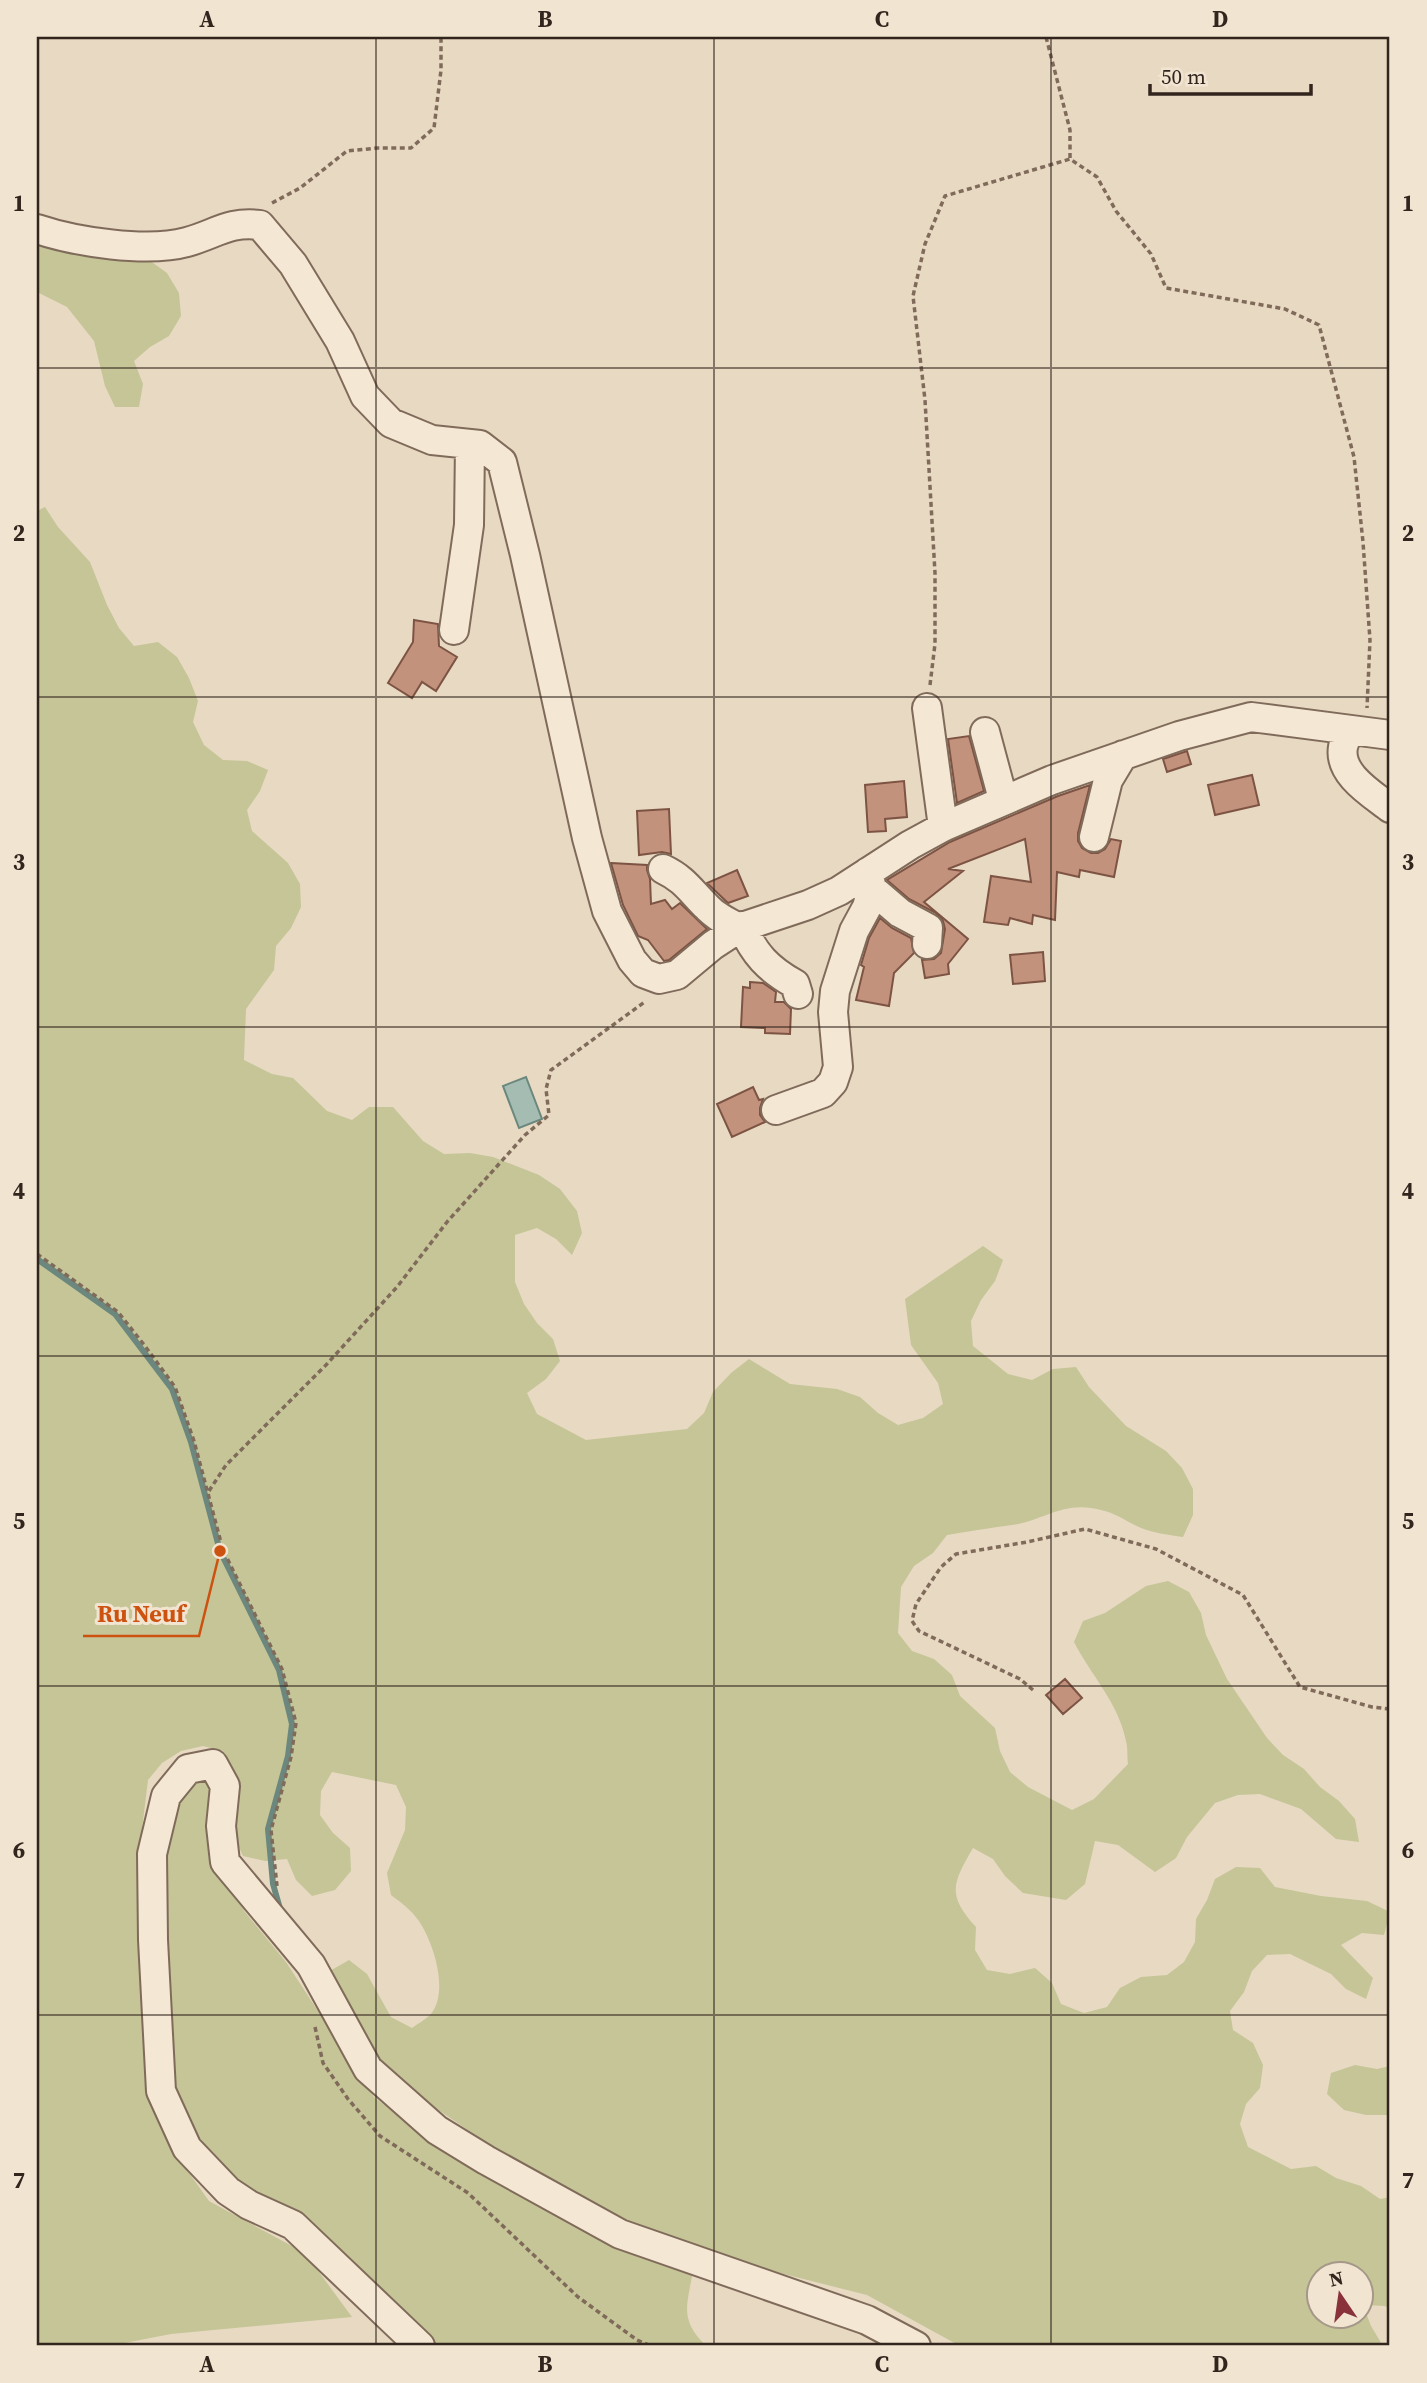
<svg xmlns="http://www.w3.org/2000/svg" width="1427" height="2383" font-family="'Source Serif 4',serif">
  <rect width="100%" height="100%" fill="#e8d9c2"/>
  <path fill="#c5c597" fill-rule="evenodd" d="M37 239 149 260 167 273 179 293 181 316 169 336 150 347 134 361 143 384 139 407H115L105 386 94 341 67 307 37 292Z
    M45 507 58 527 90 562 107 605 119 628 134 646 158 642 177 657 189 678 198 701 193 722 204 745 223 760 247 761 268 770 260 791 247 810 252 831 288 863 300 884 301 907 291 928 276 946 274 970 246 1009 244 1060 272 1074 293 1078 327 1111 352 1120 369 1107H393L423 1141 444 1154 470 1153 493 1157 539 1175 560 1189 577 1211 582 1233 572 1255 556 1239 537 1228 515 1235V1282L524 1304 537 1323 553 1339 560 1361 546 1379 527 1393 537 1414 586 1440 687 1429 704 1413 713 1392 731 1373 749 1359 790 1384 837 1389 860 1397 878 1413 898 1425 923 1418 943 1404 938 1383 911 1345 905 1299 983 1246 1003 1260 995 1281 981 1300 971 1321 973 1346 1008 1374 1032 1380 1053 1369 1076 1367 1089 1387 1126 1426 1166 1451 1182 1468 1193 1489V1515L1183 1537C1169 1535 1154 1533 1141 1528 1127 1522 1116 1513 1101 1510 1063 1500 1044 1521 1012 1525 990 1528 969 1531 947 1535L933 1553 914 1566 901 1587 898 1633 912 1651 934 1659 952 1675 960 1696 995 1728 1000 1751 1010 1772 1028 1787 1072 1810 1094 1799 1128 1764C1127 1757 1128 1748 1126 1741 1119 1704 1091 1675 1074 1642L1083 1621 1105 1613 1146 1586 1168 1581 1189 1592 1201 1613 1206 1635 1227 1679 1267 1738 1283 1755 1304 1769 1320 1787 1339 1801 1355 1819 1359 1842 1336 1839 1301 1809 1260 1794 1238 1795 1215 1803 1187 1837 1176 1858 1155 1872 1118 1845 1095 1841 1085 1884 1066 1900 1023 1893 1005 1876 993 1859 973 1848C952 1884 947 1895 976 1927L975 1950 987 1970 1010 1974 1035 1968 1052 1983 1061 2004 1084 2013 1107 2007 1120 1988 1141 1977 1167 1975 1184 1962 1195 1942 1196 1919 1207 1900 1215 1879 1236 1867 1260 1868 1275 1887 1321 1896 1367 1901 1390 1912 1384 1935 1362 1933 1341 1945 1373 1978 1366 1999 1346 1989 1331 1974 1290 1954 1267 1955 1252 1971 1244 1992 1230 2011 1233 2030 1253 2043 1263 2065 1260 2088 1246 2104 1240 2124 1248 2147 1291 2169 1316 2166 1336 2178 1361 2186 1380 2199 1390 2197V2310L1385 2306 1363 2305 1371 2326 1383 2346H960L867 2295 712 2256 618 2218 523 2167 425 2101 369 2053 328 1972 349 1960 367 1974 391 2017 412 2028C417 2024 425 2020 430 2015 449 1994 435 1948 422 1926 415 1913 403 1904 391 1895L387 1873 405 1830 406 1807 396 1785 332 1772 321 1791 320 1815 333 1833 350 1848 351 1871 335 1890 312 1896 296 1880 287 1859 265 1861 243 1856 233 1835 237 1792 234 1769 223 1751 203 1746 181 1751 162 1763 148 1780 139 1854 144 2043 153 2105 177 2156 209 2201 305 2253 352 2317 171 2334 109 2346H37V511ZM1318 2274H1360V2316H1318Z
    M194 1779H208L216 1863 245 1912 286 1962 374 2097 454 2158 639 2255 693 2271C687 2306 679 2319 706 2346H433L396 2304 305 2219 246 2190 200 2145 173 2086 165 1935 167 1855 177 1798Z
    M1355 2065 1377 2069 1390 2066V2115H1366L1344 2110 1327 2094 1331 2073Z"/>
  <path fill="#a4bcb2" stroke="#6c887e" stroke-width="2" d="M526 1077 542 1119 519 1128 503 1086Z"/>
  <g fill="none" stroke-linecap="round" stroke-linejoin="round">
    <path stroke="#6c887e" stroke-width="6" d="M37 1259 115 1314 172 1389 191 1442 220 1551 279 1670 292 1724 288 1756 268 1829 273 1884 281 1912"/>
  </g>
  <path fill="#c3927c" stroke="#7d5444" stroke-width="2" d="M414 620 438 624 439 646 457 657 436 691 422 682 412 698 388 683 413 642Z
    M969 736 984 791 957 803 948 739Z
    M1187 751 1191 764 1167 772 1163 759Z
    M1252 775 1259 805 1215 815 1208 785Z
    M904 781 907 817 885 819 886 831 868 832 865 785Z
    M1090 785 1078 833V841L1082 848 1091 853H1098L1105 849 1111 839 1121 841 1114 877 1080 870 1079 877 1057 872 1055 920 1033 915 1032 924 1010 918 1008 925 984 922 991 876 1031 882 1025 839 948 869 963 871 924 902 968 939 948 964 949 974 925 978 922 960 934 959 941 953 945 929 943 921 936 913 909 899 887 880 950 842 1058 796Z
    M669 809 671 854 662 852 639 855 637 811Z
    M611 863 647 865V870L650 879 651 904 665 900 672 909 680 903 707 929 669 960 664 961 648 940 638 936 623 905Z
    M737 870 748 896 728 903 707 883Z
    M880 918 892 928 911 938 914 953 894 973 889 1006 856 1000 864 967 861 965 869 938Z
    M1043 952 1045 981 1013 984 1010 955Z
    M750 982 763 983 776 992 775 1002H784L791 1009 790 1034 765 1033V1028L741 1027 743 987 750 988Z
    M753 1087 759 1100 763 1099 760 1108V1115L765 1122 732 1137 717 1104Z
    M1065 1679 1082 1698 1063 1714 1046 1695Z"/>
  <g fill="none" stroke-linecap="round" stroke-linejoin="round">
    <defs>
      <path id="minor" d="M37 229C76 242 147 253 187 242 216 234 229 221 260 225L293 264 340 341 365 396 391 423 432 440 480 445 502 462 525 555 587 838 607 911 632 960 643 973 659 979 677 975 713 945 739 928 808 905 839 891 910 845 943 827 1052 780 1179 736 1251 717 1390 735
        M454 630 469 525 470 444
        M927 708 943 827
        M1349 731C1347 736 1344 742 1343 747 1338 774 1372 794 1390 808
        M985 732 1003 799
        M1094 837 1108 780 1123 755
        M663 869C684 879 690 890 706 906 715 916 727 922 739 928
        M872 889 900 913 928 928 927 944
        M742 926C754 954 768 969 795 984L798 994
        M776 1110 823 1093 833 1082 838 1067 833 1012 835 991 854 931 867 907 872 889 868 872
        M420 2346 293 2225 249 2205 228 2191 187 2148 161 2091 153 1940 152 1854 166 1796 188 1769 213 1764 225 1786 221 1826 225 1862 311 1965 368 2069 437 2130 486 2160 620 2234 867 2320 916 2346"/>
    </defs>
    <use href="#minor" stroke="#806b5b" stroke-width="32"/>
    <path stroke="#806b5b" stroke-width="3.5" stroke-dasharray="5 3.5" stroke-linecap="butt" d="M1046 37 1070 130V159
      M272 203 300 188 347 151 378 148H411L434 128 441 70V37
      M930 685 935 644V573L925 400 913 296 925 244 945 196 1070 159 1097 177 1116 211 1151 254 1166 288 1285 309 1319 325 1354 457 1363 542 1370 640 1367 708
      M37 1254 118 1312 145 1346 175 1387 194 1441 223 1550 282 1669 296 1723 291 1757 271 1830 277 1886
      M209 1491 226 1465 326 1365 397 1287 447 1222 525 1135 549 1115 546 1089 551 1070 646 1001
      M1033 1690 1020 1679 919 1631 912 1621 916 1604 941 1567 956 1554 1027 1542 1085 1529 1156 1549 1243 1595 1300 1687 1372 1707 1390 1709
      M315 2027 323 2063 348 2099 380 2136 468 2193 578 2297 637 2340 651 2346"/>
    <use href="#minor" stroke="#f4e7d4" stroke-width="28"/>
  </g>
  <path fill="none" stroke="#32251e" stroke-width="2" stroke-opacity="0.55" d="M376 37V2346M714 37V2346M1051 37V2346M37 368H1390M37 697H1390M37 1027H1390M37 1356H1390M37 1686H1390M37 2015H1390"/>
  <path fill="none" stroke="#cd510f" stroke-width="2.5" d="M220 1551L199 1636H83"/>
  <circle fill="#cd510f" stroke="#f1e4d1" stroke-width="2.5" cx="220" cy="1551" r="7"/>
  <g font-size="24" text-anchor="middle" font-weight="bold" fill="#cd510f" stroke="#f1e4d1" stroke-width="6" stroke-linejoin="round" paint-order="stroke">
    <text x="141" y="1622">Ru Neuf</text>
  </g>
  <rect width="1427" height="2383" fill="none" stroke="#f1e4d1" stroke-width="77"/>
  <g transform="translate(1340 2295) rotate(347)"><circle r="33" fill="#f1e4d1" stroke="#a59889" stroke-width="2"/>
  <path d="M0-5L12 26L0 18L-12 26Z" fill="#89323c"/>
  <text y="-10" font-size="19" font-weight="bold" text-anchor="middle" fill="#32251e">N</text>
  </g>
  <path d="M1150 84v10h161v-10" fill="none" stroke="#32251e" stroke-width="3.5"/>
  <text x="1161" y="84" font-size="21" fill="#32251e" stroke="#f1e4d1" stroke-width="5" paint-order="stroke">50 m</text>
  <rect x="38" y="38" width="1350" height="2306" fill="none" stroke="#32251e" stroke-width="2.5"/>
  <g font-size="23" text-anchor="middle" font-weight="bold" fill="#32251e">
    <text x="207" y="27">A</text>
    <text x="545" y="27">B</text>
    <text x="882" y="27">C</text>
    <text x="1220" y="27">D</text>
    <text x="19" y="211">1</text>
    <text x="1408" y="211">1</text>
    <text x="19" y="541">2</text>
    <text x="1408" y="541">2</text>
    <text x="19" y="870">3</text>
    <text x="1408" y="870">3</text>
    <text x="19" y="1199">4</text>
    <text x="1408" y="1199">4</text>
    <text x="19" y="1529">5</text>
    <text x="1408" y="1529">5</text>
    <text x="19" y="1858">6</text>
    <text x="1408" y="1858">6</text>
    <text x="19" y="2188">7</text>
    <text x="1408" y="2188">7</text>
    <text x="207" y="2372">A</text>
    <text x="545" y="2372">B</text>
    <text x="882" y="2372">C</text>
    <text x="1220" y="2372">D</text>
  </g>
</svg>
